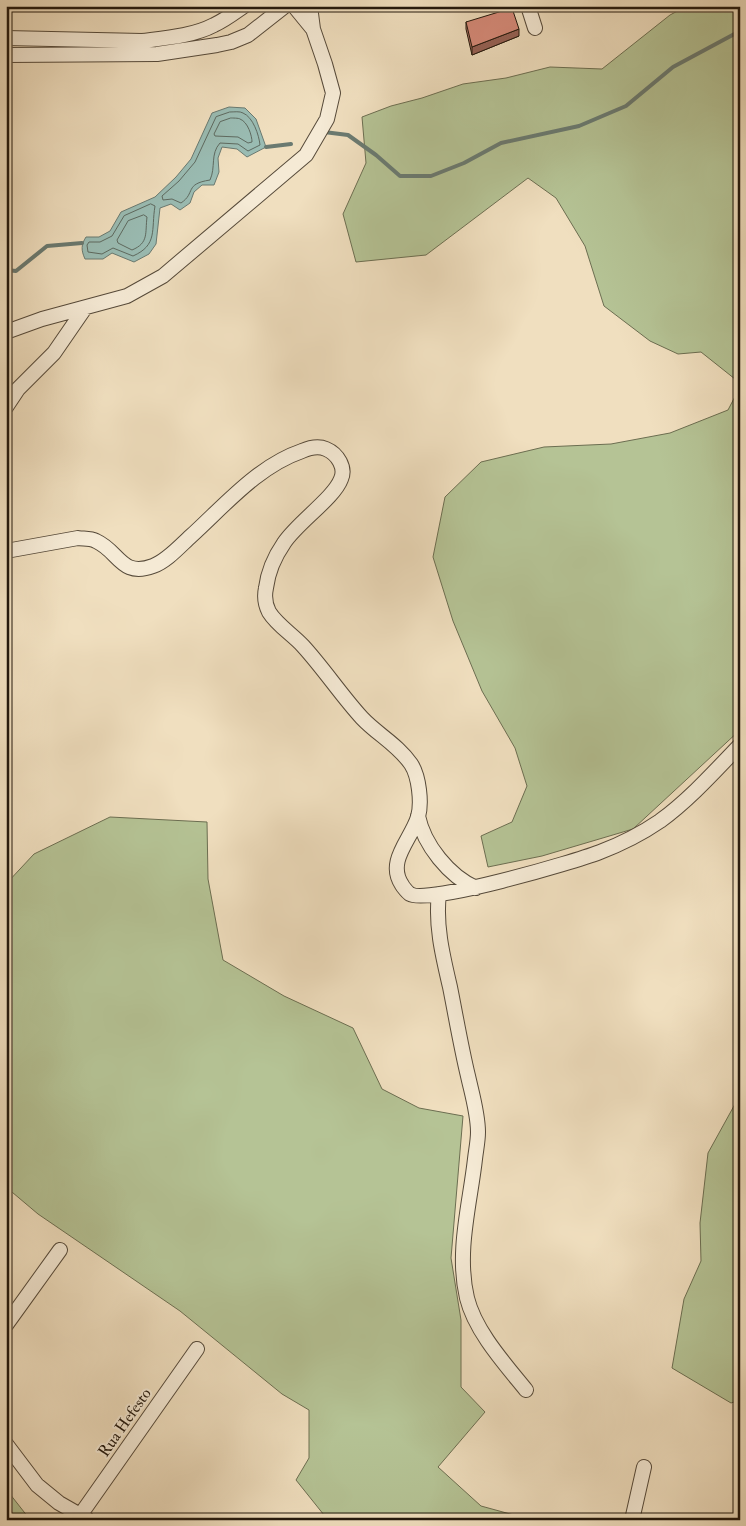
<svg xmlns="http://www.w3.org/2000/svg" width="746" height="1526" font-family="'IM FELL Double Pica',serif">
  <rect width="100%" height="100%" fill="#f0dfbf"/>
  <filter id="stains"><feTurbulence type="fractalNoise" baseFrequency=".004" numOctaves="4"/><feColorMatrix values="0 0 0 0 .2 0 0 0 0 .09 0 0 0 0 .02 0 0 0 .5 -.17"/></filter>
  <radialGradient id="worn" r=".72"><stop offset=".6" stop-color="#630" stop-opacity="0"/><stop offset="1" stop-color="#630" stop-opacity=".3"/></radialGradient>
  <path fill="#b5c395" stroke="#6c6e51" d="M687 6H740V383L701 352 678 354 650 341 604 306 585 246 556 198 528 178 426 255 356 262 343 214 366 163 362 117 391 106 422 98 463 84 506 78 550 67 602 69 670 15Z
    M740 387V730L633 829 542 856 488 867 481 836 512 822 527 786 515 748 482 691 453 621 433 557 445 497 481 462 544 447 611 444 670 433 728 410Z
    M110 817 207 822 208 879 223 960 284 996 353 1028 382 1089 419 1108 463 1116 451 1258 461 1320V1387L485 1412 438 1467 481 1506 532 1520H328L296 1480 309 1458V1410L282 1394 180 1311 38 1214 6 1187V884L34 854Z
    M740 1095V1400L731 1403 672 1368 684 1299 701 1261 700 1223 708 1153Z
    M6 1489 28 1517 32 1520H6Z"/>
  <path fill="#9abcb3" stroke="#6a7a71" d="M229 107 245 108 256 119 266 147 247 157 237 149 222 147 218 158 219 172 214 185H202L194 192 190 203 180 210 171 204 160 208 156 244 149 254 134 262 112 253 103 259H85C81 250 81 245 86 237H99L110 231 121 212 155 197 176 177 191 159 212 113Z"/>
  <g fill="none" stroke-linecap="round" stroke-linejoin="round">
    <path stroke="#5e6a60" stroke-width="1" d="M230 112C234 112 240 111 243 113 253 117 259 135 260 145L248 151 238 144 220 143C210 154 216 167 210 180 184 184 196 193 181 203L172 199 163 200 162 196 179 181 195 162 216 117Z
      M231 118C232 118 239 118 240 119 248 122 252 136 252 142L248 143 238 137 215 136 214 134 220 122Z
      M151 204 155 206C151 230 158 245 133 256L113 248 102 254 88 252 87 245 89 242H100L112 236 124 216Z
      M144 215 147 217C145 233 149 243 132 250L118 243 117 240 128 221Z"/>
    <path stroke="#6a7a71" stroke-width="4" d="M324 132 348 135 376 155 400 176H431L464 163 501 143 579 126 626 106 673 67 740 31
      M266 147 291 144
      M6 270 16 271 47 246 82 243"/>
    <defs>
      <path id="minor" d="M294 6 312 28
        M528 6 535 28
        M6 38 142 41C166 38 193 36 214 25 225 20 234 13 244 6
        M6 55 157 54 217 45 231 42 248 35 285 6
        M6 332 42 319 127 296 163 276 306 155 327 119 333 93 325 64 313 29 310 6
        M6 407 18 389 54 353 85 308
        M6 551 78 538C83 539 90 538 96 541 119 551 121 578 153 566 167 561 180 546 191 536 225 505 258 466 302 451 309 448 319 446 326 449 338 454 346 468 341 479 334 498 297 523 284 543 275 556 268 572 266 588 264 597 265 604 269 612 277 625 293 635 303 646 324 669 341 695 362 718 377 734 398 745 411 764 419 776 422 803 418 817 411 840 386 861 402 885 403 887 408 893 410 894 428 905 574 862 600 852 621 844 641 834 660 821 689 800 715 771 740 745
        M418 816C424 845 449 876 476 888
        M439 894C435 925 443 957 450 987 456 1017 461 1047 468 1076 472 1094 478 1114 478 1132 478 1141 476 1150 475 1159 470 1204 456 1252 467 1298 475 1331 505 1364 526 1390
        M6 1325 60 1250
        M6 1444 37 1485 59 1503 87 1519
        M81 1514 197 1349
        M632 1520 644 1467"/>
    </defs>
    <use href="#minor" stroke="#564a3a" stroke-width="16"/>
    <use href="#minor" stroke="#f5ead5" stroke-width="14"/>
  </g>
  <path fill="#b87768" stroke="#23180d" d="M466 22 519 36 472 55 466 29Z"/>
  <path fill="#966155" stroke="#23180d" d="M519 29V36L472 55V47Z"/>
  <path fill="#d68a79" stroke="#23180d" d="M512 8 519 29 472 47 466 22Z"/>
  <g text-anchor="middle" stroke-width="4" stroke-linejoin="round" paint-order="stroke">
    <g font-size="16" fill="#23180d" stroke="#f5ead5">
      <text transform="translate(124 1422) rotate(-55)" y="6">Rua Hefesto</text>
    </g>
  </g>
  <rect width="746" height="1526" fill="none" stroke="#f0dfbf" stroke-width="25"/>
  <rect x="8" y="8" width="731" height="1511" fill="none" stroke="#23180d" stroke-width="2.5"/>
  <rect x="12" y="12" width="721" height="1501" fill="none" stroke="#23180d"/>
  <rect width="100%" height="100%" filter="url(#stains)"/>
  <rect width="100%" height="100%" fill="url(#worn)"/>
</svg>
